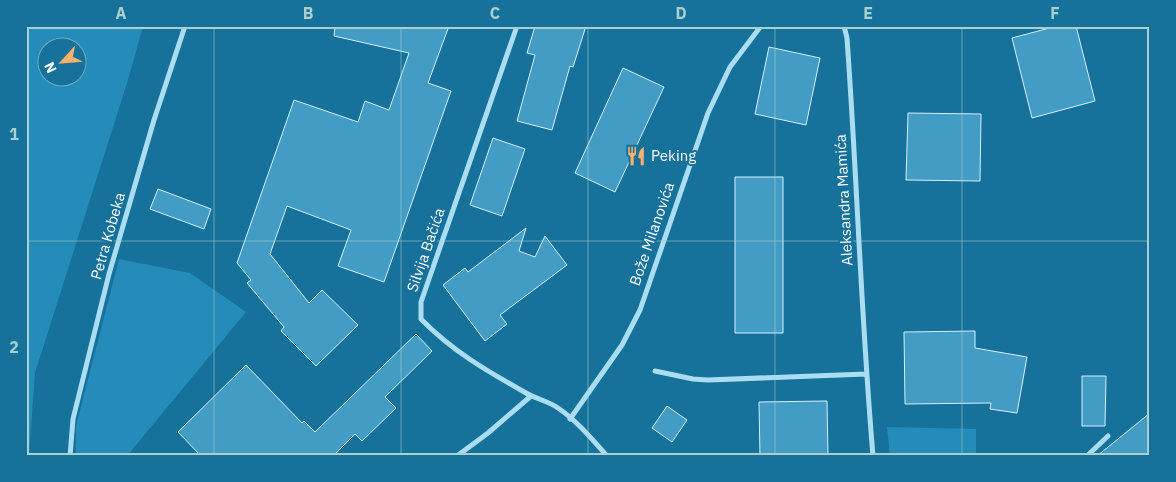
<svg xmlns="http://www.w3.org/2000/svg" width="1176" height="482" font-family="'IBM Plex Sans',sans-serif">
  <rect width="100%" height="100%" fill="#16719b"/>
  <path fill="#258bb8" fill-rule="evenodd" d="M26 26H143L128 80 35 373 29 456H26ZM48 48H78V78H48Z
    M119 259 190 273 246 312 127 456H76V426Z
    M887 427 976 429V456H890Z"/>
  <path fill="#439cc3" stroke="#d3f0fd" d="M335 26H449L428 83 451 91 384 282 338 266 351 230 287 206 270 254 309 303 322 290 358 325 316 366 281 331 284 327 247 283 251 280 237 263 294 100 358 122 365 101 389 110 409 53 334 36Z
    M535 26H586L573 67 570 66 552 130 517 121 535 55 527 53Z
    M1057 26H1076L1095 101 1032 118 1012 38Z
    M769 47 820 58 806 125 755 114Z
    M623 68 664 87 615 192 575 173Z
    M908 113 981 114 980 181 906 180Z
    M493 138 525 149 502 216 470 205Z
    M735 177H783V333H735Z
    M158 189 211 209 204 229 150 209Z
    M526 228 519 251 535 257 545 236 567 265 500 315 507 324 485 341 443 285 465 268 468 272Z
    M975 331V348L1027 357 1017 413 990 409 991 403 905 404 904 332Z
    M416 334 432 351 385 397 396 408 362 441 355 434 336 453 339 456H201L178 432 246 365 302 423 304 421 315 432Z
    M1082 376H1106L1105 426H1082Z
    M827 401 828 456H760L759 402Z
    M667 406 687 420 672 442 652 428Z
    M1150 413V456H1097Z"/>
  <g fill="none" stroke-linecap="round" stroke-linejoin="round">
    <path stroke="#abddf2" stroke-width="5" d="M517 26 421 302V319C452 351 487 371 526 393 536 399 548 401 558 408 576 420 592 439 607 456
      M844 26 847 38C857 177 861 317 873 456
      M655 371 693 379 708 380 866 374
      M570 419 622 345 640 310 708 113 730 67 761 26
      M70 456 73 419 109 274 154 120 185 26
      M457 456 488 433 531 396
      M1087 456 1108 436"/>
  </g>
  <path fill="none" stroke="#abcfcc" stroke-width="1" stroke-opacity="0.55" d="M214 26V456M401 26V456M588 26V456M775 26V456M962 26V456M26 241H1150"/>
  <defs>
    <symbol id="restaurant-bare" viewBox="-9 -9 18 18"><path d="M-5-6h1v4h1v-4h1v4h1v-4h1v5L-1.5 .5V6h-2V.5L-5-1ZM5-6V6H3V1.5H1.5Q1.5-4 5-6Z" fill="#ffb06d" stroke="#16719b" stroke-width="2.5" paint-order="stroke"/></symbol>
  </defs>
  <g fill-rule="evenodd">
    <use href="#restaurant-bare" x="622" y="142" width="28" height="28"/>
  </g>
  <g text-anchor="middle" stroke-width="4" stroke-linejoin="round" paint-order="stroke">
    <g font-size="15" fill="#fff" stroke="#16719b" text-anchor="start">
      <text x="651" y="161">Peking</text>
    </g>
    <g font-size="15" fill="#fff" stroke="#16719b">
      <text transform="translate(844 200) rotate(-93)" y="5">Aleksandra Mamića</text>
      <text transform="translate(652 234) rotate(-71)" y="5">Bože Milanovića</text>
      <text transform="translate(108 236) rotate(-74)" y="5">Petra Kobeka</text>
      <text transform="translate(426 250) rotate(-71)" y="5">Silvija Bačića</text>
    </g>
  </g>
  <rect width="1176" height="482" fill="none" stroke="#16719b" stroke-width="55"/>
  <g transform="translate(62 62) rotate(244)"><circle r="24" fill="#16719b" stroke="#73aac3"/>
  <path d="M0-4L9 19L0 12L-9 19Z" fill="#ffb06d"/>
  <text y="-8" font-size="14" font-weight="bold" text-anchor="middle" fill="#ffffff">N</text>
  </g>
  <rect x="28" y="28" width="1120" height="426" fill="none" stroke="#abcfcc" stroke-width="2"/>
  <g font-size="16" text-anchor="middle" font-weight="bold" fill="#abcfcc">
    <text x="121" y="19">A</text>
    <text x="308" y="19">B</text>
    <text x="495" y="19">C</text>
    <text x="681" y="19">D</text>
    <text x="868" y="19">E</text>
    <text x="1055" y="19">F</text>
    <text x="14" y="140">1</text>
    <text x="14" y="353">2</text>
  </g>
</svg>
